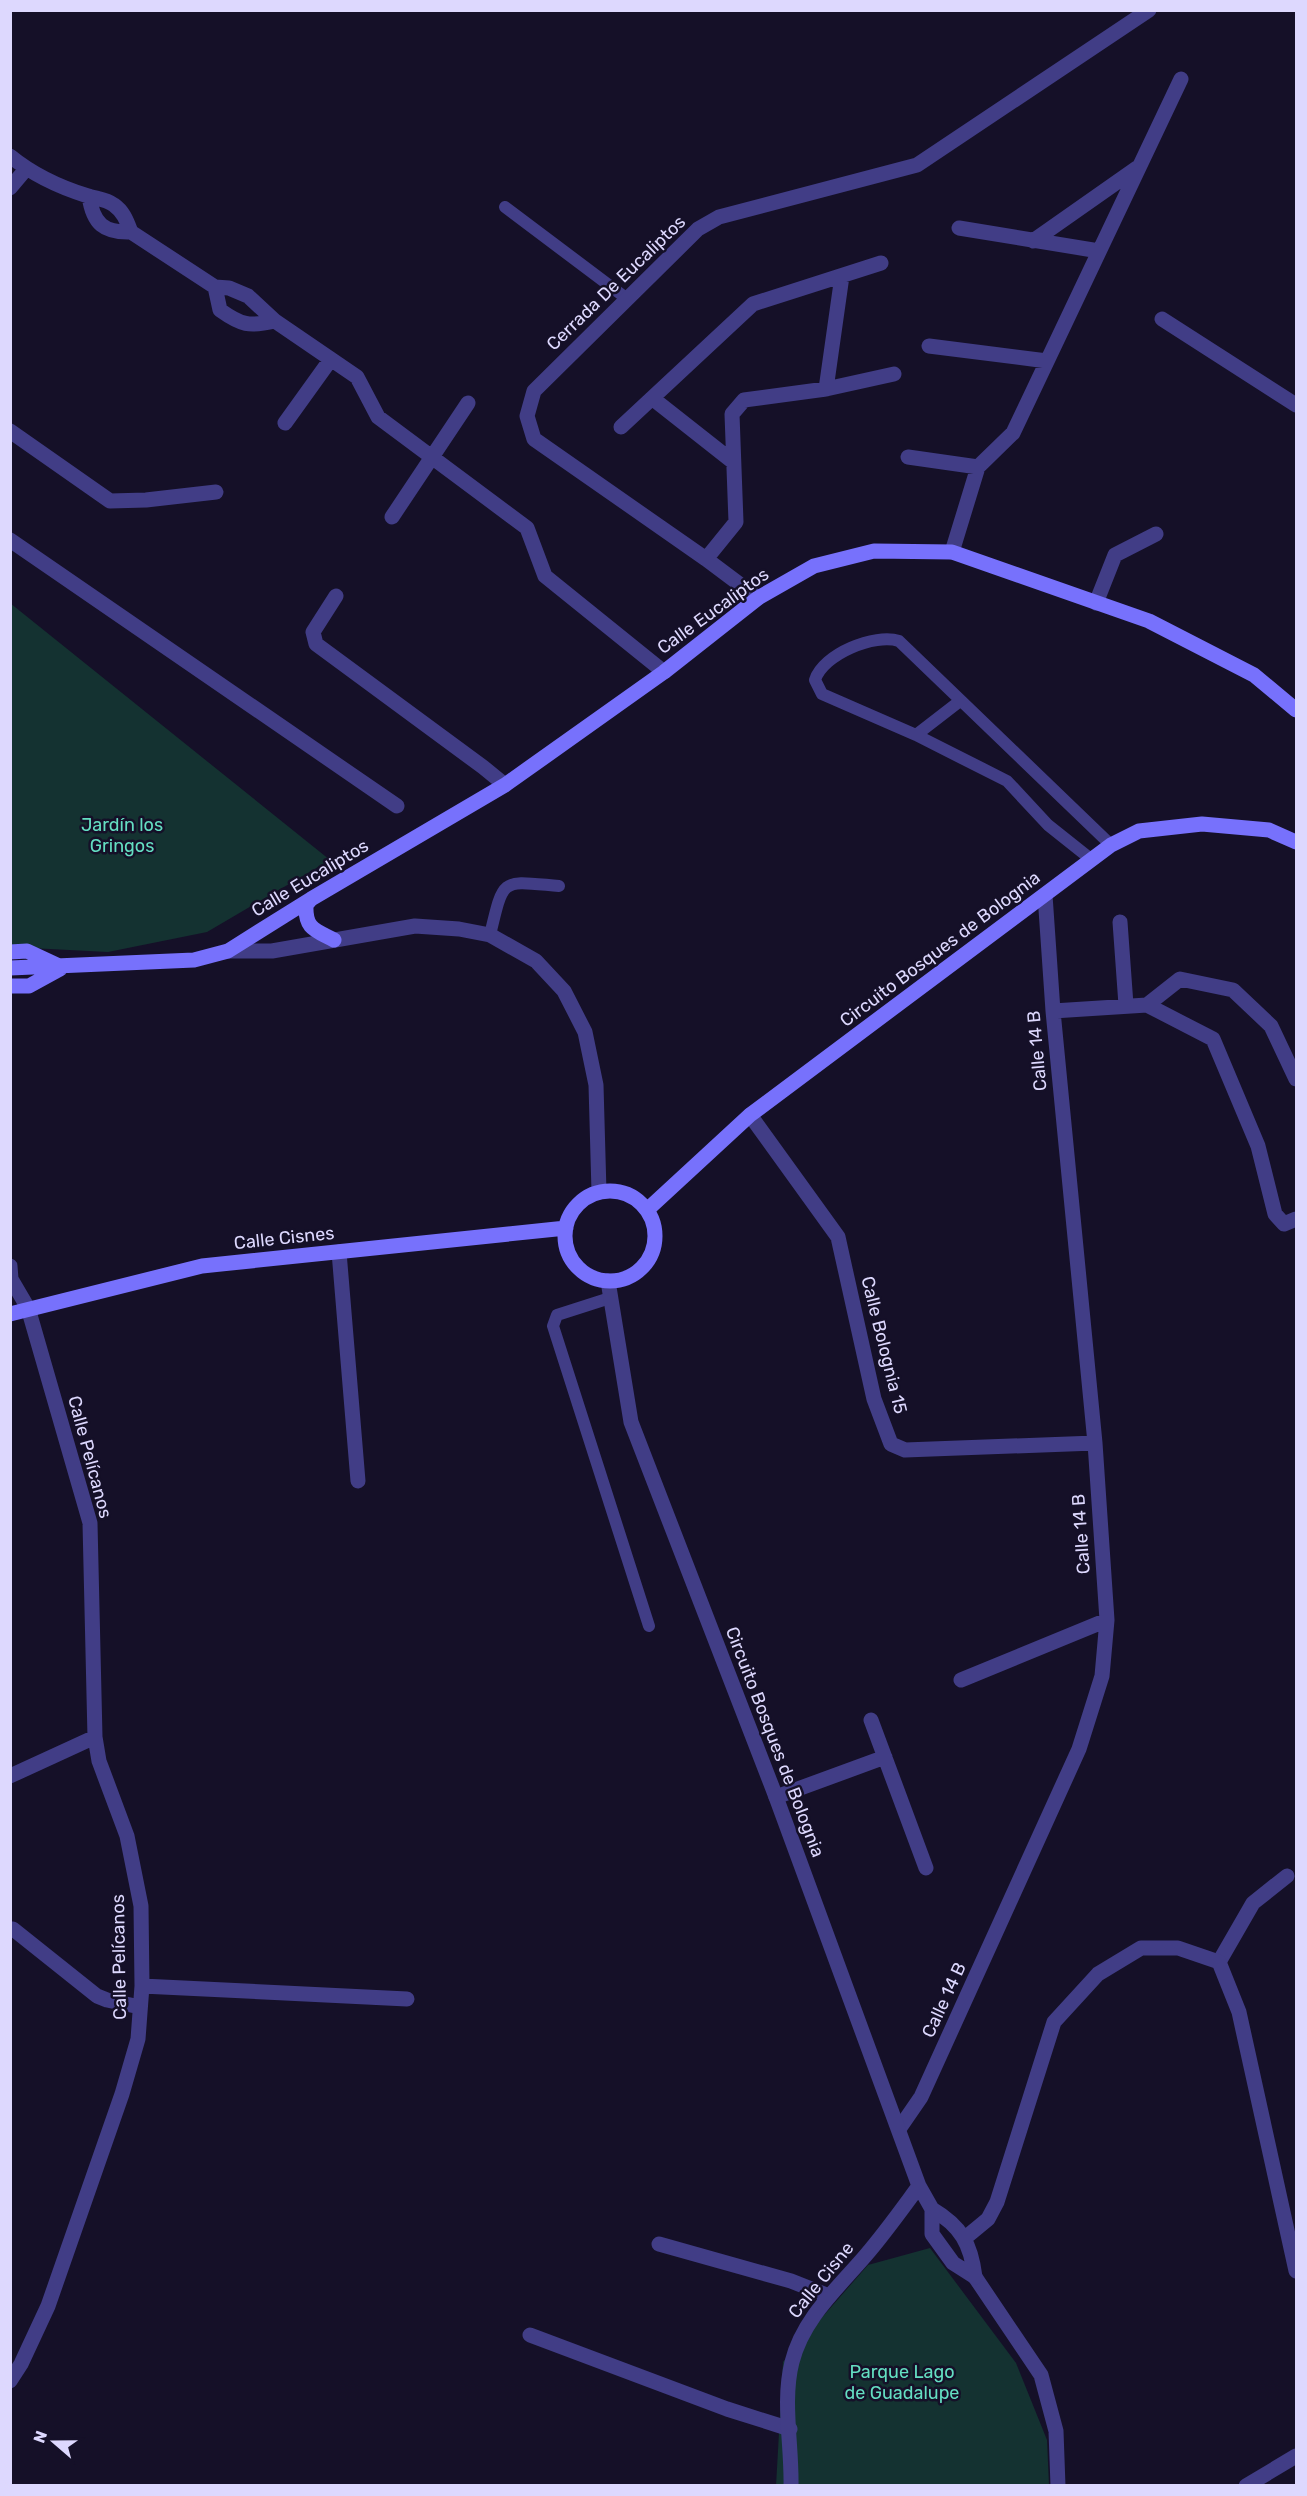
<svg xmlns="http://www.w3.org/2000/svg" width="1307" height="2496" font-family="Rubik,sans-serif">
  <rect width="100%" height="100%" fill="#151028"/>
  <path fill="#143231" d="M10 603 330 860 207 932 108 952 11 947Z
    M930 2248 1016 2363 1047 2440 1049 2485 776 2486 783 2362 868 2265Z"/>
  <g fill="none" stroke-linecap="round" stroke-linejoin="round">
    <path stroke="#413d86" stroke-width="12" d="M505 207 626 298
      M916 735 960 701
      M1092 860 1048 825 1007 781 916 735 822 694 815 680C823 654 875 633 899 641L1111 845
      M490 935C504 876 501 881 559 886
      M610 1298 557 1315 553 1326 649 1626"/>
    <path stroke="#413d86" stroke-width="15" d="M10 156C32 174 62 188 88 196 98 199 106 199 114 205 124 212 127 222 131 232
      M10 188 26 169
      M89 196C93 224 104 233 131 232L215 287 229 288 248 296 275 321 357 377 378 417 527 528 545 576 664 672
      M959 228 1099 251
      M1033 241 1137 168
      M215 287 220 310C241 325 249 327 275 321
      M1162 319 1296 405
      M929 346 1047 361
      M826 389 842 276
      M652 398 732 461
      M285 423 331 359
      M621 427 753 304 881 263
      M10 431 110 501 146 500 216 492
      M908 457 978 467
      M392 517 468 403
      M10 540 397 806
      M952 552 978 467 1013 433 1181 79
      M706 559 736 522 732 414 744 400 826 389 894 374
      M336 596 313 632 316 644 483 767 505 785
      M758 598 706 559 534 439 527 416 534 391 698 229 719 217 917 165 1149 10
      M1096 603 1115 555 1156 534
      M1120 922 1126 1005
      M228 951H272L415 926 459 929 490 935 536 961 564 991 585 1032 596 1085 599 1192
      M1147 1005 1180 979 1233 990 1271 1026 1296 1079
      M1053 1011 1147 1005 1213 1039 1258 1146 1275 1214 1284 1224 1296 1219
      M750 1115 838 1237 874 1399 891 1444 905 1450 1095 1443
      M339 1252 358 1481
      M10 1266 11 1279 28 1308 90 1523 95 1737 99 1761 127 1836 141 1906 142 1986 138 2039 122 2094 48 2306 21 2364 10 2381
      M961 1680 1107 1620
      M871 1720 926 1868
      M10 1776 95 1737
      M776 1797 885 1757
      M13 1929 97 1996 107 2000 140 2007
      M1219 1962 1253 1903 1287 1876
      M142 1986 407 1999
      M899 2129 921 2097 1079 1749 1102 1676 1107 1620 1095 1443 1053 1011 1045 895
      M659 2244 791 2281 829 2296
      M975 2277 1041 2375 1056 2431 1058 2486
      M530 2335 727 2409 790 2429
      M1246 2486 1296 2456"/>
    <path stroke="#413d86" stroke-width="15" d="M608 1281 631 1422 776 1797 919 2186 932 2209V2234L953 2263 975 2277
      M932 2209C961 2226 971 2244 975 2277
      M965 2238 988 2219 997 2202 1054 2022 1098 1974 1141 1948H1178L1219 1962 1239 2012 1296 2271
      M791 2486C792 2446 782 2401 792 2362 803 2318 838 2288 866 2255 885 2233 902 2209 919 2186"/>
    <path stroke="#7771fc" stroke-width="15" d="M311 899 306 905C305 929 315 930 334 940
      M10 952 27 951 57 965
      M10 968 194 960 228 951 311 899 505 785 664 672 758 598 814 566 874 551 952 552 1149 621 1254 675 1296 710
      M10 986H29L60 969
      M565 1236a45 45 0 1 1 90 0a45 45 0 1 1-90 0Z
      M647 1210 750 1115 1111 845 1139 831 1202 824 1269 830 1296 842
      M10 1314 202 1266 566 1228"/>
  </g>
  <g text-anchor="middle" stroke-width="5" stroke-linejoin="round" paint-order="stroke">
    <g font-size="18" fill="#ddd8fe" stroke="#151028">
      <text transform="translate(616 283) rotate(-44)" y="6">Cerrada De Eucaliptos</text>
      <text transform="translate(713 611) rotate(-36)" y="6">Calle Eucaliptos</text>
      <text transform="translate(310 878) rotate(-31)" y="6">Calle Eucaliptos</text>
      <text transform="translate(940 949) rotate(-37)" y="6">Circuito Bosques de Bolognia</text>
      <text transform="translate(1037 1051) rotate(-95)" y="6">Calle 14 B</text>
      <text transform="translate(284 1238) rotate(-6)" y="6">Calle Cisnes</text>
      <text transform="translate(884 1345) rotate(76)" y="6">Calle Bolognia 15</text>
      <text transform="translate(90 1457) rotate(75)" y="6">Calle Pelícanos</text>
      <text transform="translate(1081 1534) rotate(-94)" y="6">Calle 14 B</text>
      <text transform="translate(775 1742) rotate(69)" y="6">Circuito Bosques de Bolognia</text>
      <text transform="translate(119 1957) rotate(-91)" y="6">Calle Pelícanos</text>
      <text transform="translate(944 2000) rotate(-65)" y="6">Calle 14 B</text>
      <text transform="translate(821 2280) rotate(-51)" y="6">Calle Cisne</text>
    </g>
    <g font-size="18" fill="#64dec2" stroke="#151028">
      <text x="122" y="831">Jardín los<tspan x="122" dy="21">Gringos</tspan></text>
      <text x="902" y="2378">Parque Lago<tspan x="902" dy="21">de Guadalupe</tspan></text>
    </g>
  </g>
  <rect width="1307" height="2496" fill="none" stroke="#ddd8fe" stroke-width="24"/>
  <g transform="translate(54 2442) rotate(290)" stroke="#151028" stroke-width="4.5" paint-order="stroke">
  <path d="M0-4.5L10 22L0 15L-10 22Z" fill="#ddd8fe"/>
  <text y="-9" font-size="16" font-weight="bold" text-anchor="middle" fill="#ddd8fe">N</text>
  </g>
</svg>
